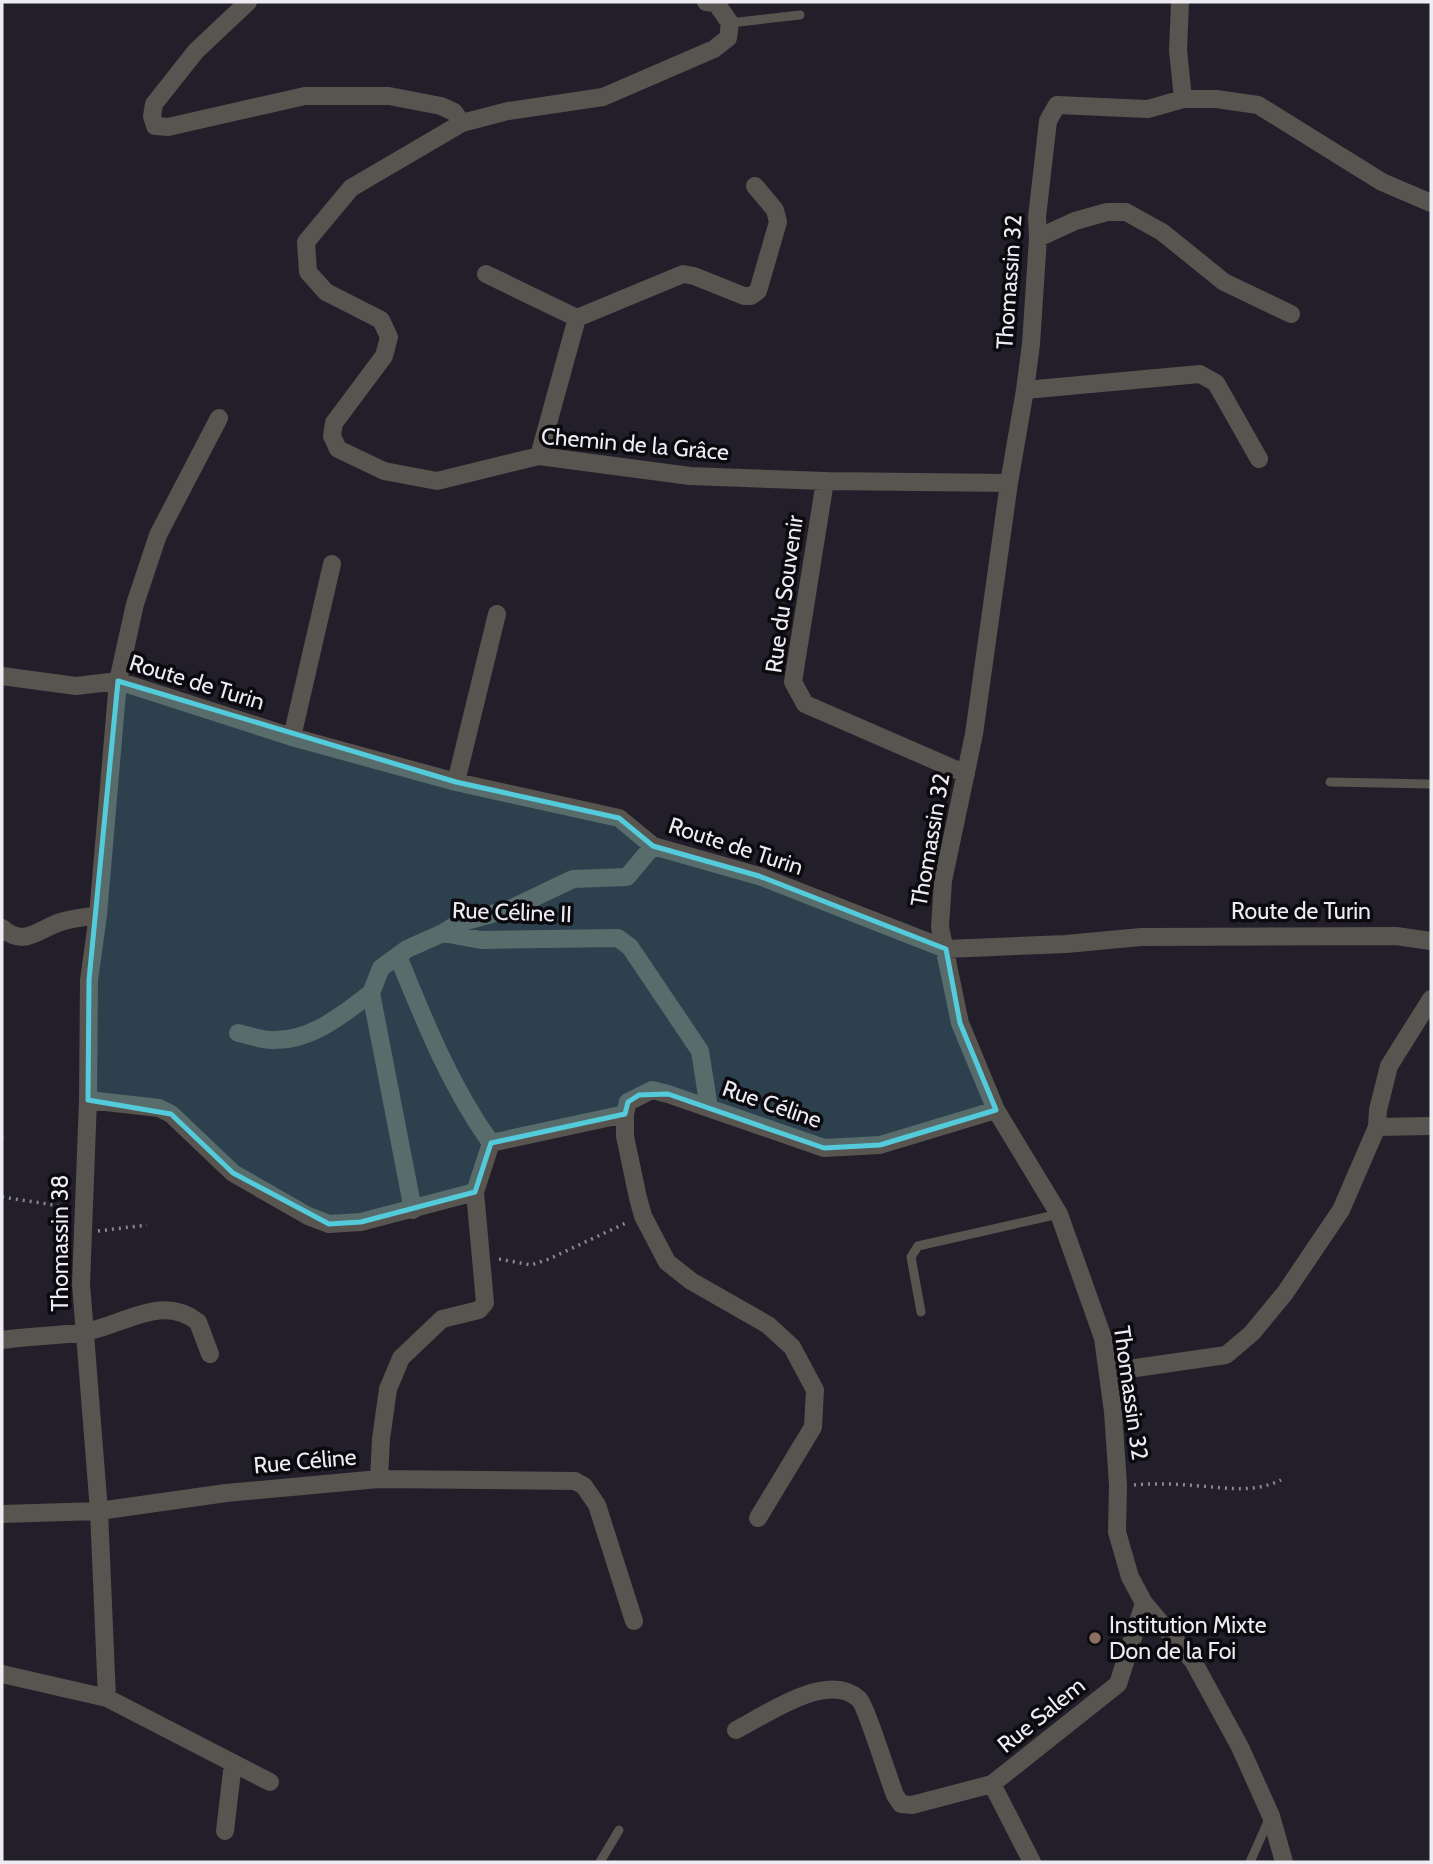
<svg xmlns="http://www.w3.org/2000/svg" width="1433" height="1864" font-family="Cabin,sans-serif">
  <rect width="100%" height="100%" fill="#221f2a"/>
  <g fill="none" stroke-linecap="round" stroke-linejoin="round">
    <path stroke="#8b8891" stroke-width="3.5" stroke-dasharray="2 5" stroke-linecap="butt" d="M2 1138V1137
      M2 1197 67 1207
      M98 1231 147 1225
      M499 1259 531 1265 549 1259 628 1222
      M1134 1485C1156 1483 1178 1484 1200 1486 1229 1488 1254 1493 1281 1480"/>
    <path stroke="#58544f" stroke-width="9" d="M730 23 800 15
      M1330 782 1431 784
      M921 1312 911 1257 918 1246 1059 1214
      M600 1862 619 1830
      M1250 1862 1270 1817"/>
    <path stroke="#58544f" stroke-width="18" d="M248 2 196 51 154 104 152 116 155 126 168 127 305 96H389L441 106 454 112 462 123 351 188 306 242 308 272 326 292 381 320 389 337 384 356 334 423 332 436 338 449 384 471 437 481 539 456 690 476 825 481 1009 483
      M1180 2 1178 50 1183 99
      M462 123 508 111 603 97 714 49 728 38 730 23 716 3 706 2
      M1038 238 1075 221 1107 212H1126L1162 232 1224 282 1291 314
      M486 274 577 318 683 274 694 276 744 296H751L758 291 778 222 775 210 755 186
      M1025 390 1200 374 1216 383 1259 459
      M539 456 577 318
      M825 481 793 682 805 704 966 774
      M2 676 76 686 118 681 292 737 456 782 619 818 653 846 759 876 946 949 1066 944 1141 937 1396 936 1431 941
      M292 737 332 564
      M456 782 497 614
      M2 928C25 949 40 927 64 921 75 918 87 917 98 915
      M443 933 459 923 510 909 573 879 627 877 653 846
      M398 956C424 1020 450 1086 491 1143
      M238 1033C249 1035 261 1040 271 1040 310 1042 342 1015 371 993
      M88 1100 159 1108 171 1114 233 1173 308 1216 329 1224 361 1222 475 1192
      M1377 1127 1431 1126
      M413 1210 371 993 381 968 407 949 443 933 481 940 618 938 630 947 700 1051 709 1108
      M2 1340C29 1336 57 1336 84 1332 123 1326 161 1293 198 1322L210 1354
      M1108 1372 1226 1355 1252 1333 1285 1293 1341 1210 1377 1127 1378 1110 1389 1066 1431 999
      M379 1479 381 1439 388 1389 401 1358 442 1319 479 1310 485 1303 475 1192 491 1143 625 1114
      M2 1514 99 1511 226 1493 379 1479 575 1481 584 1486 597 1505 634 1621
      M758 1518 813 1427 815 1390 792 1347 768 1325 691 1281 667 1262 643 1216 638 1198 625 1136V1114L628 1102 652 1090 668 1094 824 1148 880 1145 996 1110
      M2 1674 107 1698 270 1782
      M107 1698 99 1511 81 1284 88 1100 89 980 98 915 118 681 135 604 158 535 219 418
      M736 1730C766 1715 828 1670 859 1699 866 1706 889 1780 895 1795L901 1804 912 1805 992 1784 1118 1684 1144 1603
      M992 1784 1032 1862
      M225 1831 233 1763
      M1284 1862 1271 1816 1240 1747 1193 1661 1144 1603 1130 1577 1117 1532 1118 1485 1113 1412 1103 1338 1059 1214 996 1110 960 1023 940 927 943 881 974 734 1009 483 1025 390 1031 344 1038 238 1037 217 1044 156 1048 121 1057 105 1148 109 1183 99H1216L1258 105 1382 182 1431 203"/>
  </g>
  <path fill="#53cbdb" fill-opacity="0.2" stroke="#53cbdb" stroke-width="5" stroke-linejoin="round" d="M118 681 456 782 619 818 653 846 759 876 946 949 960 1023 996 1110 880 1145 824 1148 668 1094 639 1095 628 1102 625 1114 491 1143 475 1192 361 1222 329 1224 233 1173 171 1114 88 1100 89 980Z"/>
  <circle fill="#8d6e63" stroke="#0b0a0f" stroke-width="2.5" cx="1095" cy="1638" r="7"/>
  <g text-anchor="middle" stroke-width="7" stroke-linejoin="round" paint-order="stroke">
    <g font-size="23" fill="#eeecf3" stroke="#0b0a0f">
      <text transform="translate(1009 282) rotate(-86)" y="8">Thomassin 32</text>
      <text transform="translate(635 444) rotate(5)" y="8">Chemin de la Grâce</text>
      <text transform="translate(784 594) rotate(-82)" y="8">Rue du Souvenir</text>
      <text transform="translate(197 682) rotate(17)" y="8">Route de Turin</text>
      <text transform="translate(930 840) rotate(-80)" y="8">Thomassin 32</text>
      <text transform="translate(736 846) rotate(18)" y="8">Route de Turin</text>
      <text x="1301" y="919">Route de Turin</text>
      <text transform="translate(512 912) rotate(2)" y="8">Rue Céline II</text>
      <text transform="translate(772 1104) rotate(19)" y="8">Rue Céline</text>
      <text transform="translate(60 1243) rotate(-90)" y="8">Thomassin 38</text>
      <text transform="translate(1131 1393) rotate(82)" y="8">Thomassin 32</text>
      <text transform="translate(305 1461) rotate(-5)" y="8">Rue Céline</text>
      <text transform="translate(1041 1715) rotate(-39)" y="8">Rue Salem</text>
    </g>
    <g font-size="23" fill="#eeecf3" stroke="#0b0a0f" text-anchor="start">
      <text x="1109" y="1633">Institution Mixte<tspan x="1109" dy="26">Don de la Foi</tspan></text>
    </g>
  </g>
  <rect width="1433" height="1864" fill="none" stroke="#eeecf3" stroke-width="7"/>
</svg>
